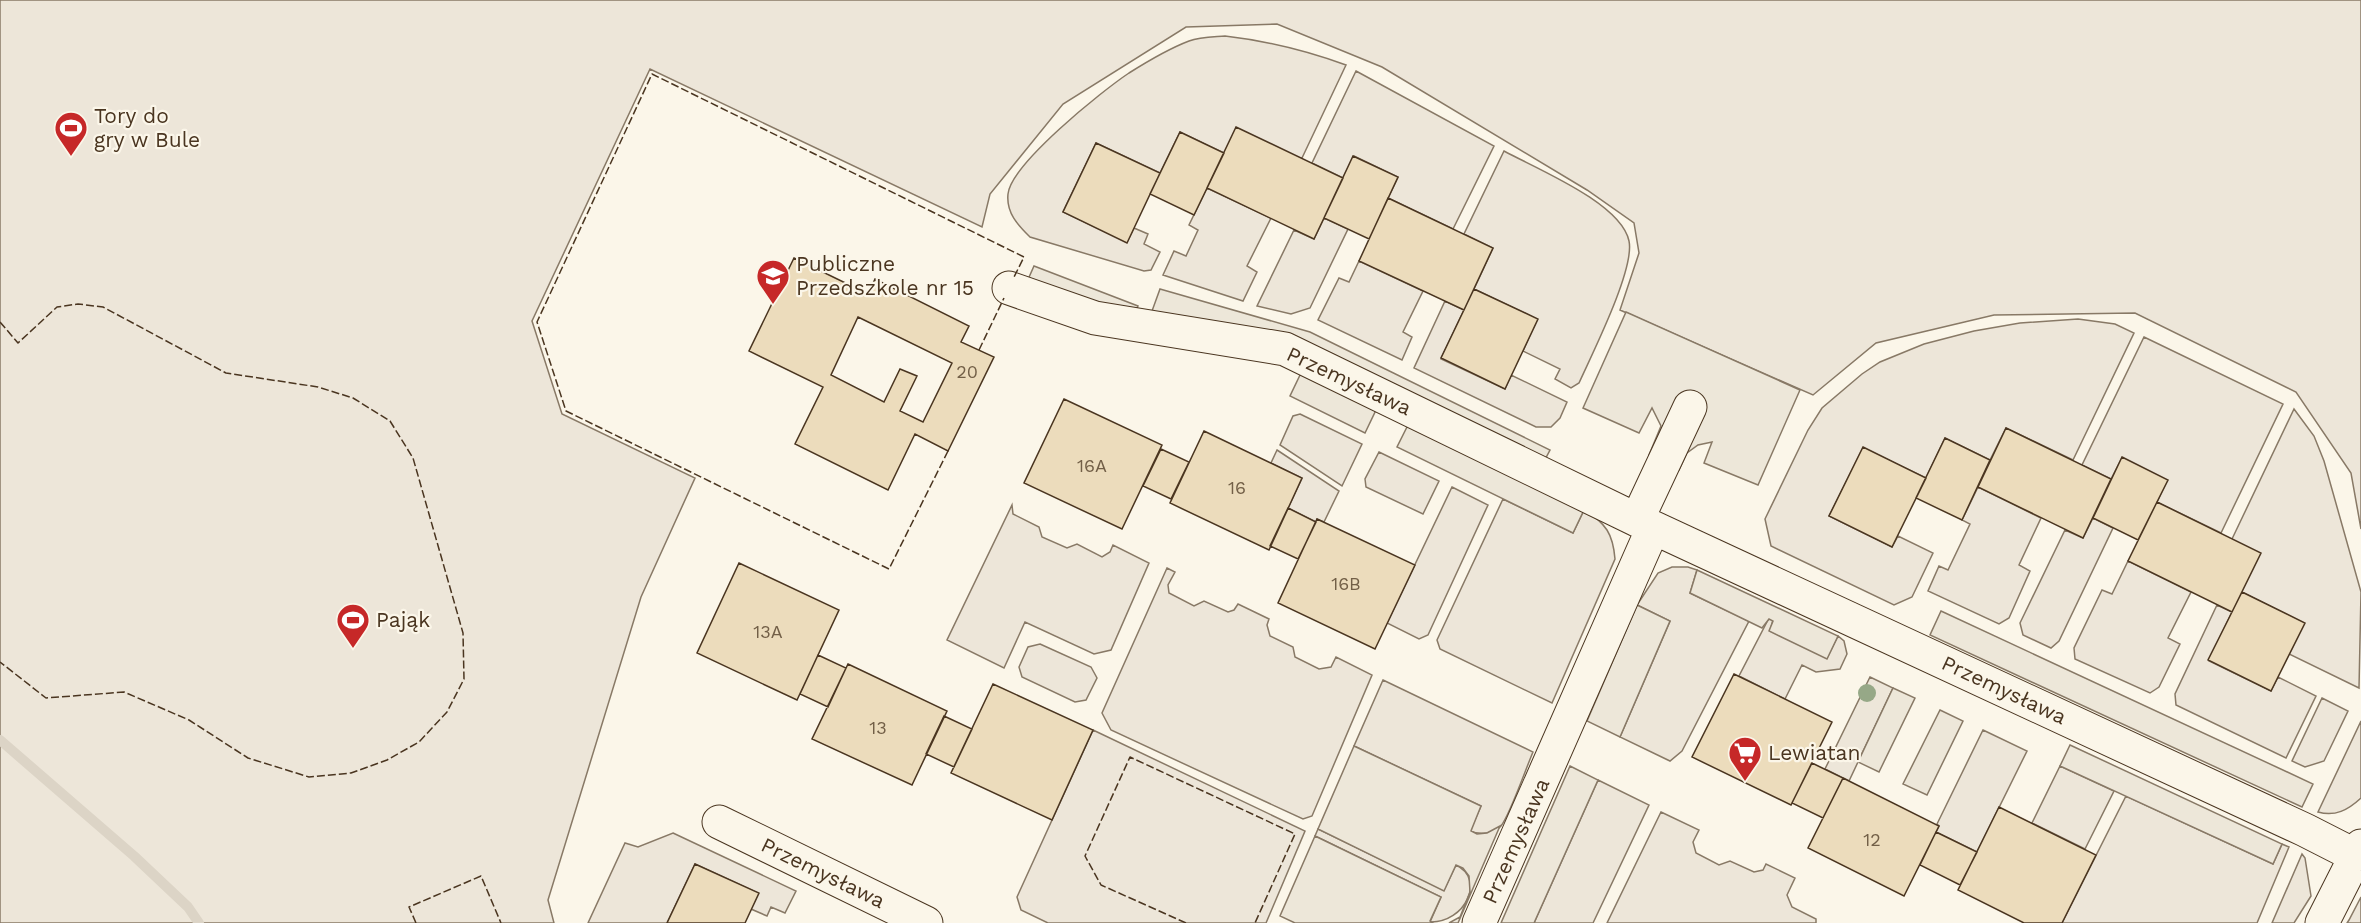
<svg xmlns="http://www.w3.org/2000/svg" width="2361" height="923" font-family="'Work Sans',sans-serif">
  <rect width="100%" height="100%" fill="#fbf6e9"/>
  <path fill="#ede6d9" stroke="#887966" stroke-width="1.5" d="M0 0H2361V529L2351 473 2296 392 2135 313 1994 315 1876 343 1813 395 1620 310 1639 253 1634 223 1587 190 1382 67 1277 24 1186 27 1063 104 990 194 982 227 650 69 532 321 562 414 695 478 641 597 548 900 554 923H0Z
    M1225 36C1268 41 1305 50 1346 65L1302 158 1224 153 1180 132 1160 173 1096 143 1063 212 1127 242 1134 228 1148 234 1144 244 1160 252 1151 270 1144 271 1030 237C1018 225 1006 213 1008 194 1011 164 1102 91 1129 73 1148 61 1168 49 1189 41 1200 37 1214 37 1225 36Z
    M1356 71 1494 146 1453 229 1388 198 1398 177 1354 156 1343 178 1312 163Z
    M1504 151C1537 169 1621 203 1629 241 1635 269 1592 354 1579 383L1571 388 1555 379 1560 369 1523 351 1537 319 1474 289 1493 248 1464 234Z
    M1207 188 1271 218 1247 266 1257 272 1243 301 1163 275 1174 251 1186 256 1198 230 1189 225Z
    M1324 218 1348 229 1310 308 1291 314 1257 306 1294 230 1314 239Z
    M1359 261 1423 291 1403 332 1412 337 1402 360 1318 320 1339 278 1349 282Z
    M1445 301 1464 310 1441 359 1505 389 1511 375 1567 402 1560 418 1551 427H1536L1414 368Z
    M2078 319 2115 324 2134 333 2073 460 2006 428 1990 460 1945 438 1926 478 1863 448 1829 516 1892 547 1898 536 1933 553 1912 597 1894 605 1771 546 1765 519 1808 430 1822 408 1862 374 1880 362 1924 344 1974 331 2020 323Z
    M2144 337 2283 404 2221 533 2157 502 2167 480 2122 458 2111 479 2082 465Z
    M2294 409 2314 436 2324 461 2361 592 2359 688 2289 654 2304 623 2242 592 2232 539Z
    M1300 414 1362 444 1342 486 1280 445 1293 416Z
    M1277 450 1339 491 1324 522 1317 519 1316 522 1288 508 1302 478 1271 463Z
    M1379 452 1439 481 1423 514 1366 487 1365 479Z
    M1452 487 1488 505 1428 635 1419 639 1387 623Z
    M1978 487 2041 518 2019 565 2030 571 2009 618 1999 624 1928 591 1939 566 1948 570 1970 524 1962 520Z
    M1503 499 1573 533 1584 510C1606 523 1613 534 1615 559L1552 703 1440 649 1437 640Z
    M1012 505 1013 514 1039 527 1042 537 1067 548 1077 544 1102 557 1110 552 1113 545 1149 563 1111 650 1094 654 1025 622 1004 668 947 640Z
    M2093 518 2113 528 2059 641 2051 648 2023 635 2020 623 2065 530 2083 538Z
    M2128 561 2191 592 2168 638 2180 644 2159 687 2150 693 2075 659 2074 648 2102 590 2112 594Z
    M1672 567H1688L1697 570 1690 593 1749 621 1682 751 1670 761 1620 737 1670 621 1637 605 1658 573Z
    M1167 568 1175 572 1168 585 1169 593 1194 606 1204 601 1228 612 1234 610 1238 604 1269 619 1267 625 1270 636 1293 647 1295 657 1319 669 1331 667 1336 657 1372 675 1312 816 1303 819 1111 730 1102 713Z
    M2217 605 2232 612 2209 661 2271 691 2278 677 2316 696 2286 758 2176 705 2175 694Z
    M1769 618 1773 620 1770 631 1827 658 1838 636 1844 641 1847 654 1840 669 1816 672 1802 665 1785 699 1739 676Z
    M1040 644 1091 667 1097 678 1086 700 1075 702 1022 677 1019 667 1028 647Z
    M1870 677 1893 688 1849 781 1825 769Z
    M1383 680 1533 752C1526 768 1510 815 1501 826 1494 834 1479 835 1470 831L1481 806 1354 746Z
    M2322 698 2348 711 2324 761 2305 767 2292 761Z
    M2361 721V798C2348 810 2335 817 2318 812Z
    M1093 730 1305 831 1266 923H1048L1021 910 1017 897Z
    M1983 730 2027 751 1977 852 1936 832 1939 826 1937 824Z
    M2060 766 2114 791 2085 849 2032 823Z
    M1598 780 1649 805 1593 923H1534Z
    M2126 796 2273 864 2282 844 2289 847 2257 923H2062Z
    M1661 812 1699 830 1693 842 1696 853 1719 865 1730 861 1754 872 1763 870 1766 864 1795 878 1787 895 1792 907 1816 919V923H1607Z
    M1318 829 1444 890 1456 865C1486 879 1465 923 1430 922L1441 897 1315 836Z
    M673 833 796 891 785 913 771 907 767 916 751 909 758 893 695 864 667 923H588L625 843 638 847Z
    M2302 854 2305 858 2311 896 2294 923H2272Z
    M2361 897V923H2347L2349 920Z"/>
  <path fill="#ede7d9" stroke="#887966" stroke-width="1.5" d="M1034 266 1138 306 1131 324 1022 293Z
    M1160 289 1310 332 1550 450 1541 467 1152 311Z
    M1626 312 1800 390 1758 485 1704 463 1712 442 1698 445 1687 453 1679 470 1649 455 1661 426 1652 408 1639 433 1583 408Z
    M1301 373 1376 410 1365 433 1290 396Z
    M1408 425 1584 510 1573 533 1397 447Z
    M1697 570 1838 636 1827 659 1769 631 1773 621 1769 619 1762 628 1690 593Z
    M1637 605 1670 621 1620 737 1587 721Z
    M1941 611 2313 784 2302 807 1930 635Z
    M1893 688 1915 698 1879 772 1858 762Z
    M1940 710 1963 721 1927 795 1903 784Z
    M2070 745 2282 844 2273 864 2060 766Z
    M1354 746 1481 806 1471 831 1477 834 1487 833 1500 826 1458 923H1449L1460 917 1470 892 1469 876 1463 868 1456 865 1444 891 1318 829Z
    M1570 766 1598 780 1534 923H1501Z
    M1315 836 1441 897 1430 921 1433 923H1295L1280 916Z"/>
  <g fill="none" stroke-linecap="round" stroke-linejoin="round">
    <path stroke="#dcd4c6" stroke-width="10" d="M0 740 134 856 188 907 199 923"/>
  </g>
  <path fill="#ecdcbc" stroke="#4a3520" stroke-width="1.5" fill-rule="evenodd" d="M1236 127 1343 178 1314 239 1207 188Z
    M1180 132 1224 153 1194 215 1150 194Z
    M1096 143 1160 173 1127 243 1063 212Z
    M1353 156 1398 177 1369 239 1324 218Z
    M1388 198 1493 248 1464 310 1359 261Z
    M794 258 868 294 875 279 969 326 961 342 994 357 948 451 915 434 888 490 795 444 823 387 749 351ZM858 317 952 363 923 422 900 411 917 376 900 369 884 402 831 375Z
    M1474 289 1538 319 1505 389 1441 358Z
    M1064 399 1162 445 1122 529 1024 483Z
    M2006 428 2111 479 2083 538 1978 487Z
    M1204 431 1302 478 1269 550 1170 503Z
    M1945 438 1990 460 1962 520 1916 498Z
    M1863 447 1926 478 1892 547 1829 516Z
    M1161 449 1189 462 1171 499 1143 486Z
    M2122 457 2168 480 2138 540 2093 518Z
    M2157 502 2261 553 2232 612 2128 561Z
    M1288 508 1316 522 1298 559 1270 546Z
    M1317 519 1415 565 1375 649 1278 603Z
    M739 563 839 610 797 700 697 653Z
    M2242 592 2305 623 2271 691 2208 660Z
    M818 655 846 668 828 707 800 694Z
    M848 664 947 711 912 785 812 739Z
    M1734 674 1832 722 1791 805 1692 757Z
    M993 684 1093 730 1052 820 951 773Z
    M944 716 972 729 954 767 926 754Z
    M1812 763 1843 778 1823 818 1792 803Z
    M1843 778 1939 826 1904 896 1808 848Z
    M1999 807 2096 855 2062 923H2024L1958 890Z
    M1936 832 1977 852 1960 885 1920 865Z
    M695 864 759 893 745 923H667Z"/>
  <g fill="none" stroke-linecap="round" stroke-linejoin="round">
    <defs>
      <path id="minor" d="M1009 288 1095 318 1285 349 1637 520 2305 830 2354 855
        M1637 520 1690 407
        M719 822 926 923
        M1479 923 1653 528
        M2322 923 2361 846"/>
    </defs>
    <use href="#minor" stroke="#4a3520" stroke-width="35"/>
    <use href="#minor" stroke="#fbf6e9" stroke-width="33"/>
    <path stroke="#4a3520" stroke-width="1.5" stroke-dasharray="8 3" stroke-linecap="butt" d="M0 322 18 343 57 307 78 304 103 307 226 373 318 387 353 398 390 421 413 458 463 633 464 679 447 712 419 742 387 760 351 773 309 777 248 758 189 720 124 692 46 698 0 662
      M979 350 1004 298
      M948 451 889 569 566 411 537 322 652 74 1024 257 1014 277
      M416 923 409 907 481 876 501 923
      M1186 923 1101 885 1085 856 1130 757 1295 834 1255 923"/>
  </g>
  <circle fill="#96a887" cx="1867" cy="693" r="9"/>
  <defs>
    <symbol id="stadium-pin" viewBox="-11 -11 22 30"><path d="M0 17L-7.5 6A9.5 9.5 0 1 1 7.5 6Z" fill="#c62828" stroke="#fbf6e9"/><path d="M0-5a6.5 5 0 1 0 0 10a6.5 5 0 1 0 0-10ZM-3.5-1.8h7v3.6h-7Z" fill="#fff"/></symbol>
    <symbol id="school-pin" viewBox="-11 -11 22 30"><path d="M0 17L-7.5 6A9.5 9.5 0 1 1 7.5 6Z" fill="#c62828" stroke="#fbf6e9"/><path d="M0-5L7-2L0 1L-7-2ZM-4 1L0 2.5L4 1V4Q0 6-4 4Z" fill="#fff"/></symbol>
    <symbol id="supermarket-pin" viewBox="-11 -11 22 30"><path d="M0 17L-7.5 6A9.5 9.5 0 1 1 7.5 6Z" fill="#c62828" stroke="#fbf6e9"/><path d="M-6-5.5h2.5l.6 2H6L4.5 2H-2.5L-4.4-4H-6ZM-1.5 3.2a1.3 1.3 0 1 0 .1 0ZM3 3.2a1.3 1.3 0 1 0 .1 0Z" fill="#fff"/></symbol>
  </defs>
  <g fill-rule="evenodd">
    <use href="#stadium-pin" x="52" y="109" width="38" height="52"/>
    <use href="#school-pin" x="754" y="257" width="38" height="52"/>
    <use href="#stadium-pin" x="334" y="601" width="38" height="52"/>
    <use href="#supermarket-pin" x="1726" y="734" width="38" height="52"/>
  </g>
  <g text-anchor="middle" stroke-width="4.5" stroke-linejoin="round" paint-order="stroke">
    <g font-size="18" fill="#725f47">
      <text x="967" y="378">20</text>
      <text x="1092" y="472">16A</text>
      <text x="1237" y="494">16</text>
      <text x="1346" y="590">16B</text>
      <text x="768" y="638">13A</text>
      <text x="878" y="734">13</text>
      <text x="1872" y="846">12</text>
    </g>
    <g font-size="21" fill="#4a3520" stroke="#fbf6e9" text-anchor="start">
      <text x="94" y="123">Tory do<tspan x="94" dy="24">gry w Bule</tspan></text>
      <text x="796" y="271">Publiczne<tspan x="796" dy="24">Przedszkole nr 15</tspan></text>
      <text x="376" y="627">Pająk</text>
      <text x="1768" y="760">Lewiatan</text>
    </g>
    <g font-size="21" fill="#4a3520" stroke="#fbf6e9">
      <text transform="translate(1349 381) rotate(25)" y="7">Przemysława</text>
      <text transform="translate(2004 690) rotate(25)" y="7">Przemysława</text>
      <text transform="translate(1516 841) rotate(-66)" y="7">Przemysława</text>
      <text transform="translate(823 873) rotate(26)" y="7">Przemysława</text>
    </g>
  </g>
</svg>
